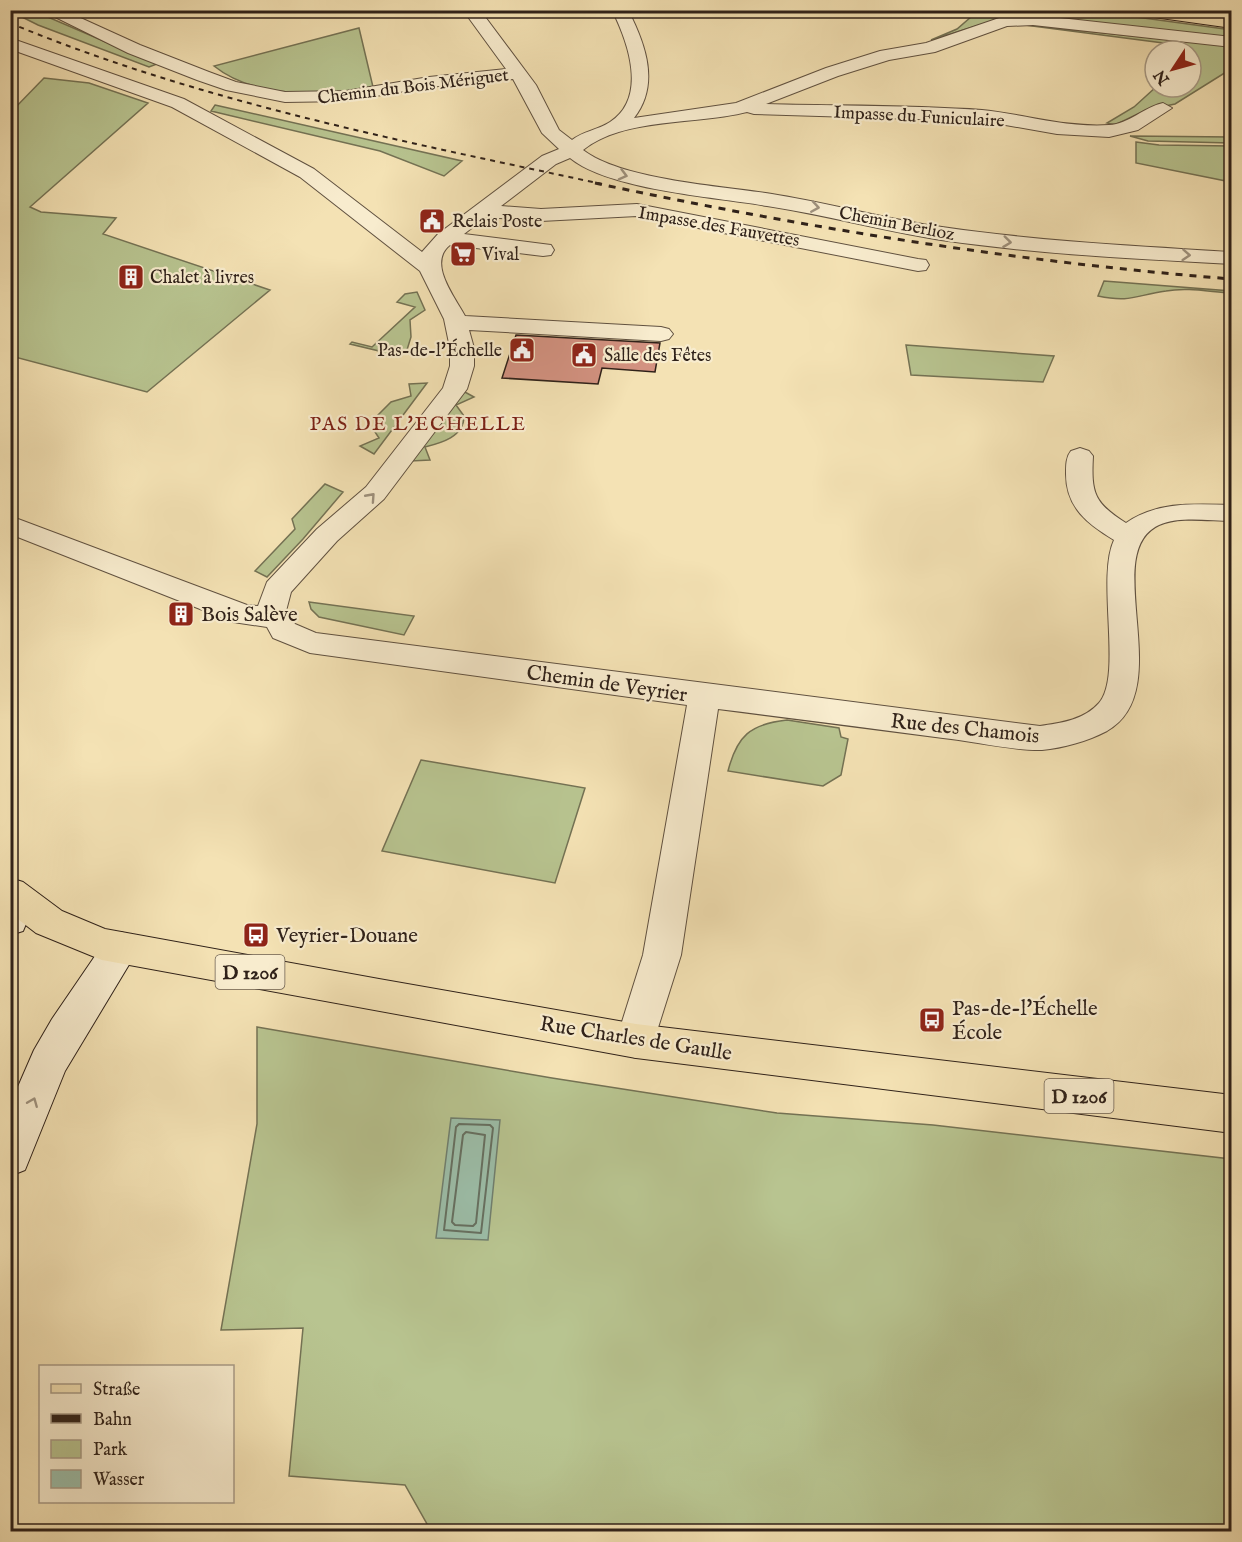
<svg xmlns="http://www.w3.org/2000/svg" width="1242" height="1542" font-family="'IM FELL English',serif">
  <rect width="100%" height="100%" fill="#f4e2b4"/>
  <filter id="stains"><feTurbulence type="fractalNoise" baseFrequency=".00333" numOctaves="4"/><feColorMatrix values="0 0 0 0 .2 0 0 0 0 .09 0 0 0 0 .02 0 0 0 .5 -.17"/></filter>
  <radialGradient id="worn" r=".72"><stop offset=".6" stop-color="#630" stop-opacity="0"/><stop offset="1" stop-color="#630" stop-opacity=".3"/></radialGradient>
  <path fill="#b8c490" stroke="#747254" stroke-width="1.5" d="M979 10 1092 11 1232 30 1231 39 1005 17 931 40 957 29Z
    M10 11H34L157 64 149 67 38 25Z
    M1017 24 1231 46V69L1175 104 1146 110 1115 125 1107 123 1134 107 1156 87H1191V51H1176L1171 44Z
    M359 28 373 87C324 96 255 99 214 66Z
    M44 78 89 83 148 103 30 207 41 212 116 218 103 234 270 290 147 392 11 356V112Z
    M215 105 462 161 444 176 380 151 211 111Z
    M1130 136 1231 137V143L1148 141Z
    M1136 142 1159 145 1231 146V182L1136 163Z
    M1104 281 1231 291V293C1211 292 1187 287 1166 291 1136 295 1131 303 1098 296Z
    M417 292 425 310 410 320 411 337 406 353 383 356 379 351 350 344 352 342 372 347 415 307 397 302 405 294Z
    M906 345 1054 356 1043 382 911 375Z
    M427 383 374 454 360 446 379 438 375 432 374 419 391 402 411 396 409 384Z
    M463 391 474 397 456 405 464 416C464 437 441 443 425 447L430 460 411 461Z
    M325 484 343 492 303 539 267 577 255 571 295 529 292 519Z
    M309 602 414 616 404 635 319 617 311 609Z
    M787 720 839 728 841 737 848 739 841 775 823 786 728 771C737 736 750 724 787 720Z
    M421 760 585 788 555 883 382 851Z
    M257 1027 552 1078 777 1113 933 1125 1231 1159V1531H431L405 1485 289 1476 303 1328 221 1330 257 1124Z"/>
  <path fill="#9cbea9" stroke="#707f6f" stroke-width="1.5" d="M451 1118 500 1120 488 1240 436 1238Z"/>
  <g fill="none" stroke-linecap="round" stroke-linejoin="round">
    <path stroke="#667061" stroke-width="2" d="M459 1124 490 1125 493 1128 481 1233 444 1230 456 1127Z
      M466 1132 485 1135 476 1223 473 1226 455 1225 452 1222 463 1135Z"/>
  </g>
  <path fill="#d39281" stroke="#2f2119" stroke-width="1.5" d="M516 335 660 343 655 372 602 368 598 384 502 378Z"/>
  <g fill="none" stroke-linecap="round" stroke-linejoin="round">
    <defs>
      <path id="street" d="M41 10H63L140 45 209 72 236 82 285 92 346 91 429 77 506 69 463 10H480L536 85 559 130 572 140C583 131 598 130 610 122 648 97 628 42 612 10H628C646 45 660 85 634 118L736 103 826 68 880 51 926 43 1005 16 1033 15 1232 37V47L1033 25 1007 26 935 52 889 60 838 76 766 104C838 106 910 105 982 110 1024 114 1066 128 1109 125 1129 124 1144 107 1163 103L1172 108 1138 130 1109 137 1057 134 983 121 754 114 747 112C697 125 624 117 583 150 622 180 722 186 772 194 829 203 885 219 942 227 1038 241 1134 246 1232 252V264C1134 259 1038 254 941 240 883 231 826 215 767 206 716 197 609 190 570 158L556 164 501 206 541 209 637 204 918 259 926 260 929 265 926 270 918 271 637 216 541 221 486 217 464 234 543 244 551 245 554 250 551 255 543 256 450 245C427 263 455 297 465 316L661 327 669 329 673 334 669 339 661 341 469 330 474 348V366L467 389 384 499 337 541 291 592 286 611 295 624 316 633 1040 726C1061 723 1084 720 1099 703 1123 676 1096 579 1114 540 1088 524 1066 508 1066 474 1066 465 1066 457 1071 451L1080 448 1089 451 1093 456C1091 493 1094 503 1126 523 1158 501 1194 504 1232 505V521C1209 521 1180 516 1159 525 1098 553 1179 690 1107 731 1088 741 1063 748 1042 750 1014 751 972 741 943 738 868 728 793 718 718 709L681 955 650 1053 636 1058 622 1053 616 1041 643 955 687 705 310 653 273 638 267 627 233 622 10 534V516L247 605 258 606 267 582 317 529 366 487 443 388 450 366V348L444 319 420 271 300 177 172 107 10 49V38L184 99 314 169 422 252 438 234 542 156 559 149 542 133 513 79 429 87 346 101 285 102 226 90 197 80 128 53Z"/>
      <path id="secondary" d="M18 885 31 890 36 900 23 931 10 935V888Z
        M121 932 134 937 139 948 65 1071 25 1170 10 1176V1105L34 1050 52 1019 108 937Z"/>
      <path id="primary" d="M10 878 23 882 62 911 105 929 379 979 636 1024 1232 1095V1133L636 1058 102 960 36 933 10 913Z"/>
      <path id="highway" d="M1131 10H1177L1232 18V28L1139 15Z"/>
    </defs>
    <use href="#street" stroke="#605140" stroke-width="2"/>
    <use href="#secondary" stroke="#2f2119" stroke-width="2"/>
    <use href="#primary" stroke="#2f2119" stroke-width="2"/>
    <use href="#highway" stroke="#2f2119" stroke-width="2"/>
    <use href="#street" fill="#f8ecce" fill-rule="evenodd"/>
    <use href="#secondary" fill="#f8ecce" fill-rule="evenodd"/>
    <use href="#primary" fill="#f4e2b4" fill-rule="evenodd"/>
    <use href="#highway" fill="#f4e2b4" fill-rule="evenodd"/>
    <path stroke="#2f2119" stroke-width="2" stroke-dasharray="5 5" stroke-linecap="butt" d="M10 23C200 102 402 141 602 184"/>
    <path stroke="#2f2119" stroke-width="3" stroke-dasharray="7 7" stroke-linecap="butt" d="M595 183C806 228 1017 262 1232 279"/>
  </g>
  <defs><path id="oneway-chevron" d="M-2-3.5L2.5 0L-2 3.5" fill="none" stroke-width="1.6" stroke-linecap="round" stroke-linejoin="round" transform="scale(1.5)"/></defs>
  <g stroke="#9e917d">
    <use href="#oneway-chevron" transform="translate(623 175) rotate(15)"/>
    <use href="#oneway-chevron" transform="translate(815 207) rotate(9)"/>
    <use href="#oneway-chevron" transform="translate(1007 242) rotate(7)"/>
    <use href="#oneway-chevron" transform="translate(1186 255) rotate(4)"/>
    <use href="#oneway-chevron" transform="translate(371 497) rotate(-48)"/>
    <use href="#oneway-chevron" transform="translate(33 1102) rotate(-68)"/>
  </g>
  <defs>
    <symbol id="civic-square" viewBox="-11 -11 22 22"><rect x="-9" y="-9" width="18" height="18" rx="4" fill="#8f2418" stroke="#f8ecce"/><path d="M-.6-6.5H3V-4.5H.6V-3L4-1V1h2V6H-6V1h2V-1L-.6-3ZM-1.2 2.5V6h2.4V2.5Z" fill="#fff"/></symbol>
    <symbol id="supermarket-square" viewBox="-11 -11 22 22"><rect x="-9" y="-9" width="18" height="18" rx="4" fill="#8f2418" stroke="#f8ecce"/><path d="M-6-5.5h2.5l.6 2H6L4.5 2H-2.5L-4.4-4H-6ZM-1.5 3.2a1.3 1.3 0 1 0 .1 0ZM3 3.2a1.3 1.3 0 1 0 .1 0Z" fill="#fff"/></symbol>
    <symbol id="building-square" viewBox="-11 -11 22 22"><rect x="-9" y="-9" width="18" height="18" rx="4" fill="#8f2418" stroke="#f8ecce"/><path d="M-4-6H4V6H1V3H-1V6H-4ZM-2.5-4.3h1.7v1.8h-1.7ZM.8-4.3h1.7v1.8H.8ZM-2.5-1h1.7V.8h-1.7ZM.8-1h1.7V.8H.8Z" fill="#fff"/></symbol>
    <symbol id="bus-square" viewBox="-11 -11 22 22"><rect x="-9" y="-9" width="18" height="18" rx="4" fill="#8f2418" stroke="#f8ecce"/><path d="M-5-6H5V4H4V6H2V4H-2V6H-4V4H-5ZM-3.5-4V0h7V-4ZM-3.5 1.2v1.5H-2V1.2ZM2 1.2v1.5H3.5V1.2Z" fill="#fff"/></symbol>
  </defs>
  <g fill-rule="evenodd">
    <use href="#civic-square" x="417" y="206" width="30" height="30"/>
    <use href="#supermarket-square" x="448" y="239" width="30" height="30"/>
    <use href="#building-square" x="116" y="262" width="30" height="30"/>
    <use href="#civic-square" x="507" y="335" width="30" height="30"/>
    <use href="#civic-square" x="569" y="340" width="30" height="30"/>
    <use href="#building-square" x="166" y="599" width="30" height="30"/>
    <use href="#bus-square" x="241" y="920" width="30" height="30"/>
    <use href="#bus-square" x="917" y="1005" width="30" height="30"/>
  </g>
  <g text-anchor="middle" stroke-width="4.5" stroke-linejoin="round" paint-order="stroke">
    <g font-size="18" fill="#2f2119" stroke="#f8ecce">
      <text transform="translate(413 86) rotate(-7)" y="6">Chemin du Bois Mériguet</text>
      <text transform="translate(919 116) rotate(3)" y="6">Impasse du Funiculaire</text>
      <text transform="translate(897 223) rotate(11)" y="6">Chemin Berlioz</text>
      <text transform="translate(719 226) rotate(10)" y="6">Impasse des Fauvettes</text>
    </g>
    <g font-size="18" fill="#2f2119" stroke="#f8ecce" text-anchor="start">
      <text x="452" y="227">Relais Poste</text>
      <text x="482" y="260">Vival</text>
      <text x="150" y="283">Chalet à livres</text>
      <text x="502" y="356" text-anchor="end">Pas-de-l'Échelle</text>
      <text x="604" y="361">Salle des Fêtes</text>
    </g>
    <g font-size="20" letter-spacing="1.5" fill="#7a1f14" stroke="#f8ecce">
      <text x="418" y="430">PAS DE L'ECHELLE</text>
    </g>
    <g fill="#f8ecce" stroke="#6b5e4f" stroke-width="1.5">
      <rect x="215.5" y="955" width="69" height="34" rx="4.5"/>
      <rect x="1044.5" y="1079" width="69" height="34" rx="4.5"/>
    </g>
    <g font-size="20" font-weight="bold" fill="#2f2119">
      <text x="250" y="979">D 1206</text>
      <text x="1079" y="1103">D 1206</text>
    </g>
    <g font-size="21" fill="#2f2119" stroke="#f8ecce" text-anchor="start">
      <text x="201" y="621">Bois Salève</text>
      <text x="276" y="942">Veyrier-Douane</text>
      <text x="952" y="1015">Pas-de-l'Échelle<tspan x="952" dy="24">École</tspan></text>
    </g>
    <g font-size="21" fill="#2f2119" stroke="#f8ecce">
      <text transform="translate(607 683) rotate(8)" y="7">Chemin de Veyrier</text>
      <text transform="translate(965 728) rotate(6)" y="7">Rue des Chamois</text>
      <text transform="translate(636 1038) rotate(9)" y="7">Rue Charles de Gaulle</text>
    </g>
  </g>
  <rect width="1242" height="1542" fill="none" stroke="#f4e2b4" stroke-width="36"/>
  <rect x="12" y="12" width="1218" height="1518" fill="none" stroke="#2f2119" stroke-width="3"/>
  <rect x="18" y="18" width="1206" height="1506" fill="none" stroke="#2f2119" stroke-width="1.5"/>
  <rect x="39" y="1365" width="195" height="138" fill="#f8ecce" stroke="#a89b86" stroke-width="1.5"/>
  <rect x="51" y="1384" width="30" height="9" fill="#f4e2b4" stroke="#a89b86" stroke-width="1.5"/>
  <text x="93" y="1395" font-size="18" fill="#2f2119">Straße</text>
  <rect x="51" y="1414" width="30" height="9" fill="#2f2119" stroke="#a89b86" stroke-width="1.5"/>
  <text x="93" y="1425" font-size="18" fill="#2f2119">Bahn</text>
  <rect x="51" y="1440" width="30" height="18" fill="#b8c490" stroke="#a89b86" stroke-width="1.5"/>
  <text x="93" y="1455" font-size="18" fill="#2f2119">Park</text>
  <rect x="51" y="1470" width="30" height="18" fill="#9cbea9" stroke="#a89b86" stroke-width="1.5"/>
  <text x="93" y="1485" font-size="18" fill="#2f2119">Wasser</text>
  <g transform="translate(1173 69) rotate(234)"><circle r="28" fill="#f8ecce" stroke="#a89b86" stroke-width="1.5"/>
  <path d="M0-4.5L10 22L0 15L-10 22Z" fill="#8f2418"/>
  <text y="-9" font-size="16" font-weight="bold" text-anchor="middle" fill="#2f2119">N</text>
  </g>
  <rect width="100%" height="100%" filter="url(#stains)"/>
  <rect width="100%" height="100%" fill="url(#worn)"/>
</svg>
